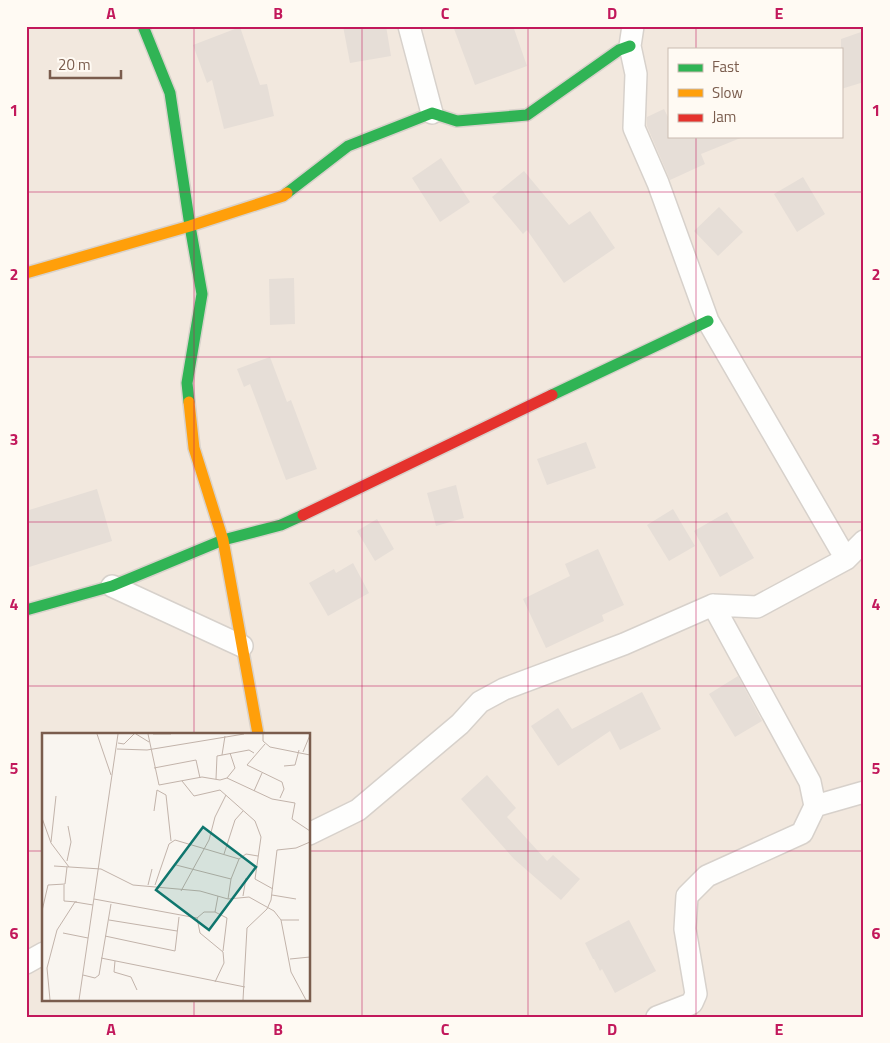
<svg xmlns="http://www.w3.org/2000/svg" width="890" height="1043" font-family="'Titillium Web',sans-serif">
  <rect width="100%" height="100%" fill="#f9f5f0"/>
  <path fill="#f2e8de" fill-rule="evenodd" d="M26 26H864V1017H26ZM669 49H841V136H669ZM44 734H309V999H44Z"/>
  <path fill="#e6ded7" d="M343 26H386L391 56 350 63Z
    M453 26H513L527 66 475 85Z
    M240 27 260 85 267 84 274 116 224 129 212 80 207 83 193 45Z
    M864 31V82L841 89V39Z
    M664 109 669 119V136H743V137L701 154 705 164 670 180 647 126V117Z
    M441 158 470 202 440 222 412 178Z
    M524 171 569 225 590 211 615 248 564 283 527 230 523 234 492 197Z
    M803 177 825 214 797 232 774 194Z
    M719 207 743 232 718 256 694 231Z
    M294 278 295 324 270 325 269 279Z
    M270 357 287 402 291 400 317 469 286 480 250 384 244 387 237 369Z
    M586 442 596 468 547 485 537 459Z
    M456 485 464 518 436 526 427 493Z
    M97 489 112 541 26 568V511Z
    M673 509 695 546 669 561 647 525Z
    M727 512 754 558 720 577 694 531Z
    M377 519 394 549 375 561 357 531Z
    M598 549 624 605 602 615 604 621 546 648 523 599 570 576 565 564Z
    M353 563 369 593 328 616 309 583 334 569 336 573Z
    M738 676 762 721 735 737 709 694Z
    M642 692 661 729 620 750 610 731 558 766 531 726 558 708 572 729Z
    M487 775 516 808 507 817 547 861 553 855 580 879 561 900 514 859 461 799Z
    M629 920 656 971 615 993 602 969 600 971 594 959H593L585 943Z"/>
  <g fill="none" stroke-linecap="round" stroke-linejoin="round">
    <defs>
      <path id="street" d="M409 26 432 113
        M633 26 630 46 636 74 634 128 658 183 708 321 846 559
        M112 586 242 646
        M815 806 864 792
        M309 834 358 810 460 724 480 702 504 689 624 644 713 605 757 607 846 559 864 541
        M26 963 44 953
        M657 1017 688 1005 692 1003 696 994 685 929 687 896 707 876 802 833 815 806 810 782 713 605"/>
      <path id="fast" d="M143 26 170 93 190 226 202 294 187 383 189 402
        M287 193 348 146 432 113 457 121 527 115 619 50 630 46
        M552 395 708 321
        M26 610 112 586 223 540 281 525 303 515"/>
      <path id="slow" d="M26 273 190 226 283 196 287 193
        M189 402 194 448 223 540 258 734"/>
      <path id="jam" d="M303 515 552 395"/>
    </defs>
    <use href="#street" stroke="#d7d1cb" stroke-width="24"/>
    <use href="#fast" stroke="#d9d2cb" stroke-width="14"/>
    <use href="#slow" stroke="#d9d2cb" stroke-width="14"/>
    <use href="#jam" stroke="#d9d2cb" stroke-width="14"/>
    <use href="#street" stroke="#fefefd" stroke-width="21"/>
    <use href="#fast" stroke="#30b455" stroke-width="11"/>
    <use href="#slow" stroke="#ff9f0a" stroke-width="11"/>
    <use href="#jam" stroke="#e5322d" stroke-width="11"/>
  </g>
  <path fill="none" stroke="#c2185b" stroke-width="1" stroke-opacity="0.55" d="M194 26V734M362 26V1017M528 26V1017M696 26V49M696 136V1017M26 192H864M26 357H864M26 522H864M26 686H864M26 851H44M309 851H864M194 999V1017"/>
  <g transform="translate(42 733)">
    <rect width="268" height="268" fill="#f9f5f0"/>
    <path fill="none" stroke="#c2b3aa" stroke-width="1" d="M55 1 69 42M94 1 107 9M106 1 117 52 160 44 178 47 185 45 230 66 253 70 250 86 268 98M111 1H129M221 1V8L228 14 268 22M76 10 82 11 92 1M223 11 205 32 240 49 242 56 238 65M75 16 105 17 202 1M261 19 268 2M180 22 183 3M242 33 253 32 257 17M112 35 154 27 158 45M185 45 193 35 188 20M174 46 175 23 207 17 212 20M140 48 152 63 178 57 213 88 219 104 213 146 231 156M115 57 124 62 129 108M212 58 220 40M112 78 115 57M0 85 9 110 27 134M9 109 14 63M182 121 193 87 201 78M25 128 29 109 26 93M134 132 189 146M12 133 59 136 91 152 158 158 186 166 207 164 232 178 239 187 249 239 264 267M22 152V168L35 169M106 152 110 136M113 152 127 111 133 107 197 126M139 158 167 107 173 84 184 62M230 162 254 166M201 163 204 145M52 166 155 185M186 166 189 146 197 126 204 121 216 123M0 178 6 152 23 151 25 134M173 179 185 185 181 218M155 185 158 200 181 219 182 230 173 249M155 185 162 179H173L176 163M67 187 135 198M239 187H257M21 200 46 205M63 203 133 218 137 184M59 225 203 254M248 226 268 224M73 228 72 239 89 244 95 257M41 242 53 245 57 242 69 171M8 267 5 235 15 197 33 169 51 172M37 267 76 1M201 267 205 195 225 176 229 167 235 117 254 115 268 109"/>
    <path fill="#0f766e" fill-opacity="0.15" stroke="#0f766e" stroke-width="2.5" d="M161 94 214 134 167 197 114 157Z"/>
    <rect width="268" height="268" fill="none" stroke="#7a5c4d" stroke-width="2.5"/>
  </g>
  <rect width="890" height="1043" fill="none" stroke="#fffaf3" stroke-width="55"/>
  <rect x="668" y="48" width="175" height="90" fill="#fffaf3" stroke="#cabbb1"/>
  <rect x="678" y="64" width="25" height="8" fill="#30b455" stroke="#cabbb1"/>
  <text x="712" y="72" font-size="15" fill="#7a5c4d">Fast</text>
  <rect x="678" y="89" width="25" height="8" fill="#ff9f0a" stroke="#cabbb1"/>
  <text x="712" y="98" font-size="15" fill="#7a5c4d">Slow</text>
  <rect x="678" y="114" width="25" height="8" fill="#e5322d" stroke="#cabbb1"/>
  <text x="712" y="122" font-size="15" fill="#7a5c4d">Jam</text>
  <path d="M50 70v8h71v-8" fill="none" stroke="#7a5c4d" stroke-width="2.5"/>
  <text x="58" y="70" font-size="15" fill="#7a5c4d" stroke="#fffaf3" stroke-width="4" paint-order="stroke">20 m</text>
  <rect x="28" y="28" width="834" height="988" fill="none" stroke="#c2185b" stroke-width="2"/>
  <g font-size="16" text-anchor="middle" font-weight="bold" fill="#c2185b">
    <text x="111" y="19">A</text>
    <text x="278" y="19">B</text>
    <text x="445" y="19">C</text>
    <text x="612" y="19">D</text>
    <text x="779" y="19">E</text>
    <text x="14" y="116">1</text>
    <text x="876" y="116">1</text>
    <text x="14" y="280">2</text>
    <text x="876" y="280">2</text>
    <text x="14" y="445">3</text>
    <text x="876" y="445">3</text>
    <text x="14" y="610">4</text>
    <text x="876" y="610">4</text>
    <text x="14" y="774">5</text>
    <text x="876" y="774">5</text>
    <text x="14" y="939">6</text>
    <text x="876" y="939">6</text>
    <text x="111" y="1035">A</text>
    <text x="278" y="1035">B</text>
    <text x="445" y="1035">C</text>
    <text x="612" y="1035">D</text>
    <text x="779" y="1035">E</text>
  </g>
</svg>
